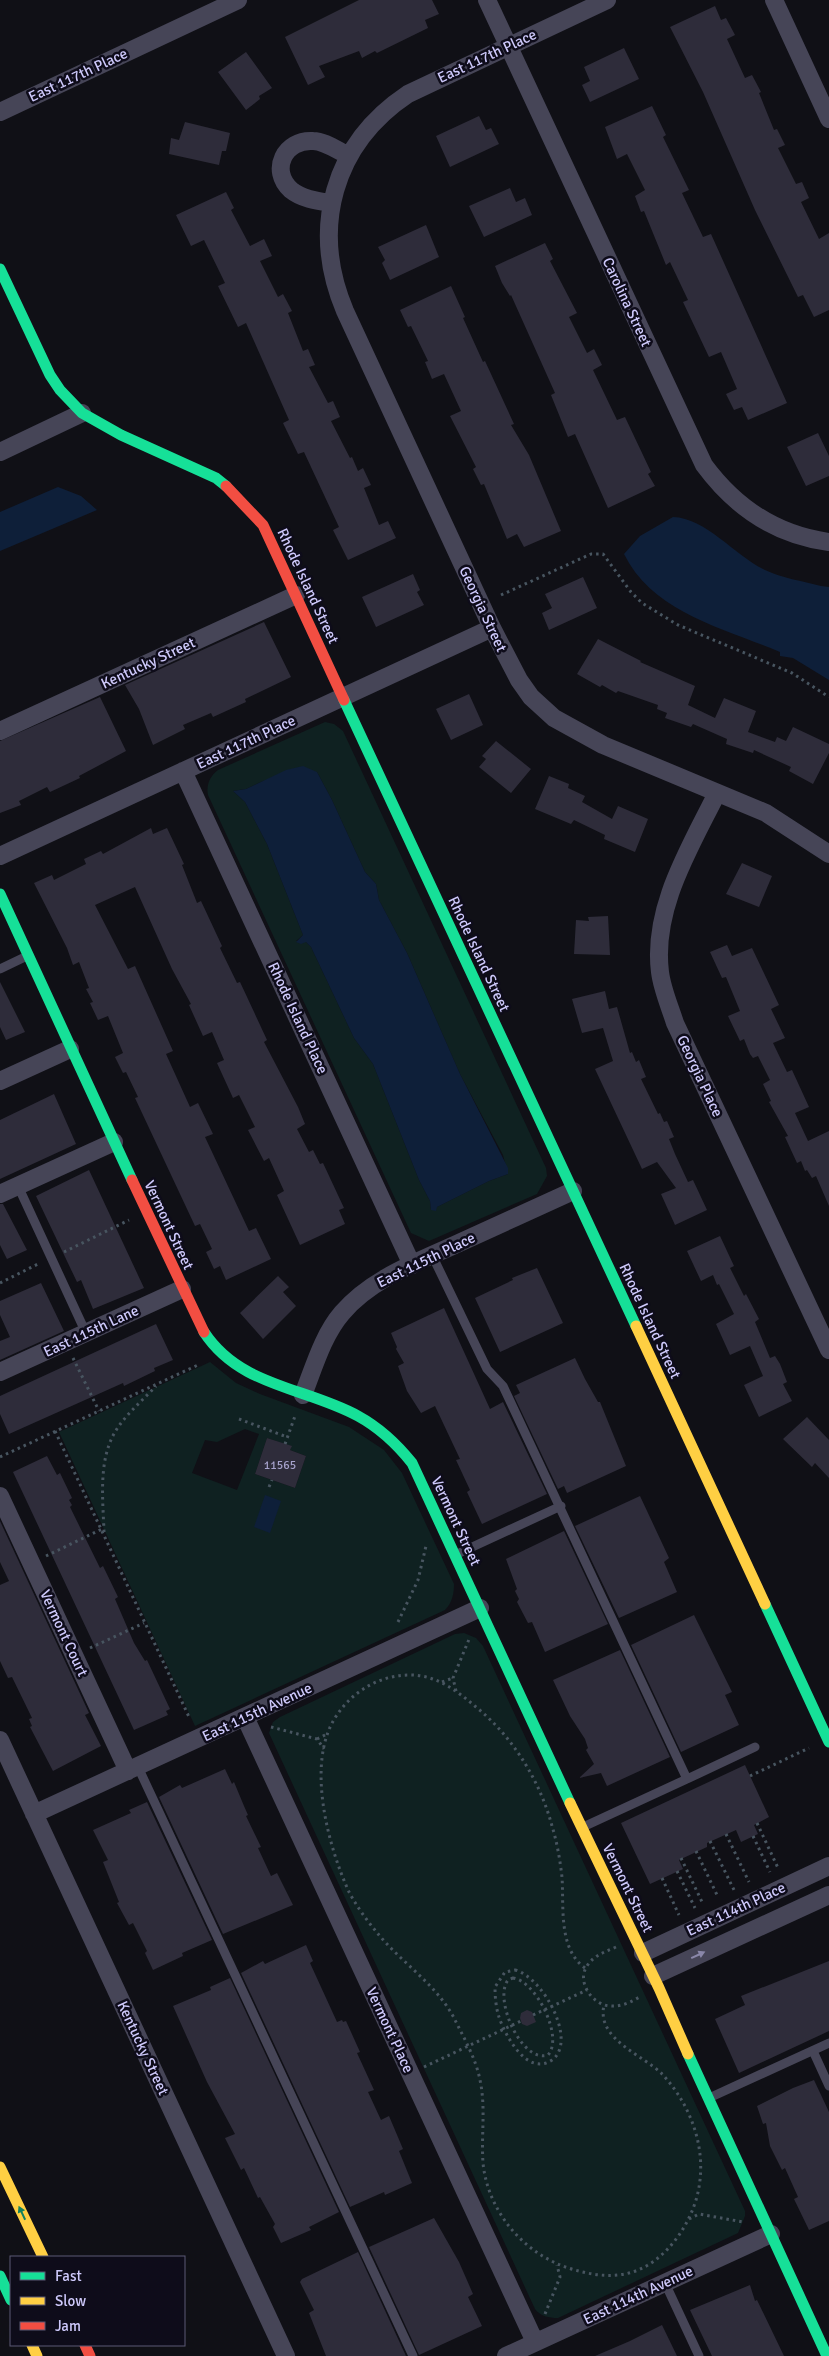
<svg xmlns="http://www.w3.org/2000/svg" width="829" height="2356" font-family="Signika,sans-serif">
  <rect width="100%" height="100%" fill="#101016"/>
  <path fill="#0f2121" fill-rule="evenodd" d="M325 722 334 724 343 731 546 1168 547 1176 537 1194 429 1241 411 1233 208 795C206 785 210 776 218 770ZM317 772 332 800 365 872 376 884 379 900 407 953 460 1074 503 1155 508 1174 489 1181 431 1210 430 1201 419 1180 373 1064 354 1038 311 947 306 942 296 941 303 935 267 844 245 802 233 791 246 789 263 781Z
    M210 1362 236 1383 260 1394 349 1427 384 1450 402 1473 454 1584C454 1594 452 1603 445 1610L195 1726 59 1432ZM245 1429 259 1434 237 1490 192 1473 205 1440 217 1442ZM267 1438 291 1446 290 1450 306 1456 295 1488 255 1474Z
    M464 1633 476 1638 483 1646 745 2211V2216L738 2233 558 2318C549 2318 540 2316 535 2309L269 1733 273 1722 280 1717 455 1634Z"/>
  <path fill="#0e1f39" d="M58 487 81 496 97 510 0 551V512Z
    M673 517C706 518 734 555 765 570 782 578 802 581 821 586L829 587V680L793 658 780 656V652C724 628 653 613 624 554L640 536Z
    M303 766 317 772 332 800 365 872 376 884 379 900 407 953 460 1074 508 1168V1174L489 1181 437 1207 436 1211 431 1210 430 1201 419 1180 373 1064 354 1038 311 947 306 942 301 944 296 942 303 935 267 844 245 802 233 791 246 789 286 770Z
    M265 1495 281 1501 270 1533 254 1527Z"/>
  <path fill="#2e2c3a" d="M359 0H432L439 14 425 20 428 28 377 53 375 51 362 58 359 51 319 66 325 77 308 85 285 37Z
    M715 6 721 20 726 18 735 35 727 39 745 78 752 75 761 92 759 93 774 130 777 129 785 145 778 148 796 184 802 182 809 198 801 202 819 239 829 233V310L814 317 803 295 798 297 755 210 703 92 670 27Z
    M624 48 639 79 590 102 582 85 590 81 584 67Z
    M246 52 272 88 259 96 260 99 246 110 218 72Z
    M652 106 666 135 663 137 689 190 682 193 703 237 711 234 787 403 748 420 742 407 734 410 726 394 737 389 721 352 709 357 683 302 688 300 670 262 666 265 644 211 641 212 635 196 645 190 627 154 617 159 605 127Z
    M479 116 486 130 491 128 499 144 450 167 436 136Z
    M185 122 230 133 226 151H222L219 165 169 154 171 138 179 140Z
    M510 188 516 202 525 198 532 215 484 237 469 206Z
    M226 192 234 208 231 210 250 246 264 239 272 256 260 261 278 297 283 294 292 311 288 313 303 351 308 349 315 365 309 367 328 403 333 401 340 417 331 421 350 458 352 457 358 471 363 468 371 485 364 488 379 525 388 521 396 538 348 560 333 530 339 527 304 452 298 454 283 423 289 420 246 323 238 327 218 286 225 283 204 240 191 246 176 215Z
    M426 225 439 257 390 280 382 263 385 260 378 247Z
    M545 243 553 259 550 261 577 313 569 317 587 353 594 349 602 365 593 370 617 420 625 417 651 472 648 474 655 486 608 508 575 434 568 437 551 395 555 393 511 295 510 296 502 283 495 266Z
    M451 286 465 317 463 318 483 362 485 361 514 424 511 425 529 455 561 531 524 547 517 534 507 539 484 484 481 485 473 469 476 467 450 416 461 411 444 374 432 379 425 362 428 361 411 326 408 327 400 310Z
    M818 433 829 456V476L806 486 787 447Z
    M413 574 420 590 417 592 424 605 376 627 362 597Z
    M583 577 597 608 549 630 542 613 552 608 545 594Z
    M264 622 291 677 245 699 246 702 213 717 211 713 183 725 185 729 153 745 139 709 125 685Z
    M598 639 641 661 640 662 695 686 688 705 715 718 724 698 756 711 748 732 775 742 777 737 786 741 793 727 829 744V753L813 784 789 771 791 767 754 750 753 753 726 744 727 739 693 724 691 727 665 718 667 713 657 709 658 705 618 691 616 693 602 685 600 687 577 674Z
    M469 694 483 725 451 740 436 709Z
    M100 697 126 751 79 776 80 778 50 792 47 787 19 801 21 805 0 813V741Z
    M496 741 531 769 511 793 479 767 486 759 482 756Z
    M549 776 569 784 568 788 585 796 582 802 612 819 618 806 648 819 635 852 604 839 605 835 574 820 571 824 535 809Z
    M151 828 153 834 167 828 184 864 182 865 197 903 201 901 222 946 220 948 237 983 240 982 267 1040 264 1042 298 1107 305 1124 297 1129 309 1152 313 1150 320 1164 323 1163 344 1208 339 1210 345 1224 300 1245 277 1195 284 1191 269 1158 264 1161 248 1130 255 1127 239 1095 233 1098 217 1063 224 1060 212 1032 203 1036 189 1005 191 1004 172 969 135 887 95 905 128 969 135 966 173 1051 166 1054 190 1107 198 1103 213 1134 205 1137 249 1231 256 1228 271 1259 226 1280 220 1266 214 1269 206 1252 212 1249 200 1224 195 1226 135 1098 138 1097 126 1072 123 1073 115 1057 123 1053 108 1016 98 1020 90 1003 93 1002 86 989 89 988 79 962 73 965 67 948 34 883 52 875 54 880 86 864 84 859 101 851 103 854Z
    M742 863 772 876 759 907 726 894Z
    M608 916 610 955 574 954 576 920 589 921 588 917Z
    M727 945 732 956 752 948 779 1005 771 1009 785 1038 773 1043 787 1072 792 1070 809 1107 795 1113 808 1141 829 1131V1206L816 1176 812 1178 807 1170 805 1171 801 1161 797 1163 785 1137 788 1136 769 1102 771 1101 763 1084 770 1080 758 1056 753 1058 750 1054 744 1039 740 1041 728 1016 740 1011 726 977 722 978 710 952Z
    M0 982 25 1032 6 1040 0 1027Z
    M605 991 609 1009 617 1007 630 1053 632 1052 636 1062 639 1060 646 1077 641 1079 658 1114 660 1113 664 1122 667 1121 674 1137 669 1139 675 1154 688 1182 693 1180 707 1210 675 1225 661 1194 676 1188 657 1162 642 1169 595 1069 613 1061 603 1028 582 1033 572 999Z
    M54 1094 76 1144 0 1179V1120Z
    M89 1170 144 1288 93 1309 81 1280 77 1282 36 1196Z
    M0 1204H3L27 1250 7 1259 0 1245Z
    M720 1236 734 1266 730 1268 744 1296 746 1294 759 1319 755 1322 770 1358 775 1356 780 1364 787 1382 783 1384 792 1401 759 1417 744 1385 763 1376 750 1346 730 1355 716 1324 734 1314 719 1284 717 1285 713 1275 701 1281 687 1251Z
    M537 1268 563 1323 500 1352 475 1298 513 1280 512 1278Z
    M278 1276 289 1287 283 1292 296 1306 263 1339 240 1313Z
    M41 1283 64 1331 0 1360V1341L10 1337 0 1315V1301Z
    M444 1308 490 1409 503 1402 547 1494 482 1524 467 1492 470 1490 456 1460 460 1459 435 1406 421 1413 407 1391 398 1366 404 1363 396 1349 397 1347 391 1333Z
    M156 1324 173 1360 154 1368 155 1371 124 1386 123 1383 9 1434 0 1414V1396Z
    M575 1358 585 1379 598 1402H600L626 1466 567 1493 564 1486 558 1489 514 1396 520 1393 516 1385Z
    M807 1417 829 1440V1478L815 1463 812 1467 783 1439Z
    M267 1438 292 1446 290 1450 306 1456 295 1488 255 1474Z
    M47 1456 57 1475 60 1473 72 1498 69 1500 72 1505 70 1507 100 1568 103 1566 118 1597 115 1599 134 1643 145 1661 147 1660 170 1709 166 1711 168 1715 134 1730 13 1472Z
    M640 1496 669 1558 664 1562 677 1592 619 1618 575 1526Z
    M0 1521 89 1713 85 1715 101 1746 53 1771 30 1727 32 1726 29 1719 32 1718 12 1677 8 1678 0 1661V1585L9 1581 0 1562Z
    M564 1531 608 1624 545 1652 532 1622 528 1623 517 1602 519 1599 515 1591 517 1589 506 1559Z
    M694 1615 732 1692 725 1695 739 1725 681 1752 631 1645Z
    M620 1650 670 1757 607 1786 601 1773 579 1778 594 1764 586 1750 588 1748 585 1739 570 1716 553 1680Z
    M745 1765 769 1817 754 1825 758 1834 741 1842 736 1830 707 1843V1847L679 1860 683 1869 650 1884 621 1823Z
    M225 1769 232 1784 234 1782 244 1806 248 1815 246 1816 261 1847 258 1848 271 1876 277 1873 293 1905 223 1934 159 1797 180 1785 182 1788Z
    M147 1802 212 1940 182 1953 183 1956 153 1970 145 1953 147 1951 133 1923 129 1925 117 1903 119 1902 103 1862 108 1860 93 1830 131 1813 129 1810Z
    M306 1945 313 1961 310 1963 337 2022 342 2020 343 2022 346 2021 360 2052 357 2053 374 2090 368 2092 381 2120 389 2116 403 2149 399 2151 412 2183 385 2195 384 2192 350 2207 241 1973 263 1961 265 1964Z
    M829 1961V2031L739 2073 715 2019 745 2005 741 1996Z
    M230 1978 339 2212 309 2227 311 2230 281 2243 273 2227 275 2224 260 2197 258 2198 244 2168 241 2170 225 2138 235 2134 207 2082 173 2006 211 1990 210 1987Z
    M527 2010 532 2012 536 2022 527 2026 522 2024 520 2018 521 2013Z
    M814 2080 829 2112V2221L809 2230 794 2199 798 2197 785 2168 782 2170 770 2146 766 2123 763 2124 757 2106 793 2088Z
    M434 2218 459 2262 473 2294 468 2297 482 2326 419 2355 369 2247Z
    M358 2252 406 2356H326L309 2313 314 2310 300 2282 302 2279Z
    M750 2285 755 2301 757 2300 784 2356H712L690 2310Z
    M662 2325 677 2356H595L630 2341Z"/>
  <g fill="none" stroke-linecap="round" stroke-linejoin="round">
    <path stroke="#485560" stroke-width="3" stroke-dasharray="2.5 4" stroke-linecap="butt" d="M501 595 591 554H603L631 592 642 603 678 625 792 673 829 697
      M64 1252 129 1220
      M0 1283 40 1263
      M73 1358 99 1411
      M239 1419 287 1437
      M55 1431 190 1719
      M285 1444 295 1416
      M0 1457 200 1364
      M269 1487 272 1480
      M104 1532C103 1500 98 1461 115 1432 125 1415 143 1400 156 1386
      M46 1556 102 1529
      M398 1622 418 1580 426 1546
      M90 1648 144 1623
      M442 1682 453 1678
      M456 1691 453 1678 470 1637
      M271 1727 317 1739 324 1749
      M317 1739 327 1734
      M750 1776 809 1748
      M757 1823 778 1868
      M726 1834 749 1882
      M753 1836 770 1872
      M710 1841 734 1890
      M696 1851 718 1897
      M681 1858 703 1904
      M677 1871 695 1908
      M662 1878 679 1915
      M616 1947C605 1952 594 1955 587 1966 576 1982 593 2006 611 2006 622 2007 633 2001 641 1996
      M585 1968C558 1949 564 1906 562 1877 560 1860 557 1842 552 1826 540 1781 513 1737 476 1707 457 1691 437 1675 410 1675 379 1675 351 1692 335 1718 306 1764 328 1846 349 1892 357 1907 368 1922 379 1935 403 1964 436 1984 454 2018 464 2038 476 2059 480 2080 486 2108 481 2135 483 2163 488 2213 526 2257 575 2270 599 2277 625 2279 648 2265 671 2251 688 2226 696 2200 709 2156 694 2109 663 2075 644 2055 596 2040 604 2005
      M515 1970C543 1977 578 2041 552 2060 527 2077 505 2035 499 2017 496 2008 495 1997 495 1987L505 1972Z
      M513 1978C536 1981 564 2037 548 2055 522 2064 493 1999 508 1980Z
      M533 2015 587 1990
      M424 2067 521 2021
      M689 2219 699 2214 743 2222
      M545 2314 560 2277 557 2265"/>
    <path stroke="#464557" stroke-width="9" d="M0 969 27 956
      M18 1186 86 1333
      M432 1255 487 1369 503 1386 687 1779 583 1827
      M455 1555 561 1506
      M138 1767 413 2356
      M687 1779 755 1747
      M813 2051 829 2086
      M709 2098 829 2043
      M665 2283 699 2356"/>
    <path stroke="#464557" stroke-width="18" d="M487 0 704 465C735 507 776 535 829 542
      M607 0 408 94C333 144 310 228 345 311L492 628 519 680 531 697 554 718 603 745 766 813 829 854
      M774 0 829 119
      M0 112 238 0
      M331 203C318 201 302 199 291 190 269 170 285 139 313 141 325 141 338 151 349 156
      M0 452 82 413
      M0 731 296 595
      M183 771 412 1265
      M717 793C690 848 652 908 660 972 662 989 670 1007 675 1023L829 1350
      M0 856 492 628
      M0 1081 70 1049
      M0 1194 114 1142
      M0 1372 182 1289
      M303 1395C314 1367 323 1335 342 1313 372 1278 418 1262 459 1243 497 1226 535 1208 573 1191
      M0 1496 128 1771
      M245 1717 535 2342
      M0 1740 286 2356
      M34 1814 480 1608
      M643 1953 829 1866
      M653 1976 829 1895
      M506 2356 771 2234"/>
    <path stroke="#16e098" stroke-width="11" d="M0 269 50 375 60 390 82 413 121 435 216 478 226 486
      M344 700 636 1326
      M0 894 132 1180
      M204 1332C240 1387 305 1387 358 1416 380 1428 396 1443 412 1463L570 1803
      M765 1604 829 1742
      M688 2054 827 2356
      M0 2276 11 2300"/>
    <path stroke="#ffcf43" stroke-width="11" d="M636 1326 765 1604
      M570 1803 659 1988 688 2054
      M0 2167 43 2257
      M32 2345 37 2356"/>
    <path stroke="#f24e42" stroke-width="11" d="M226 486 263 525 344 700
      M132 1180 204 1332
      M85 2345 90 2356"/>
  </g>
  <defs><path id="oneway-solid" d="M-6-.8H1V-3.2L6.5 0L1 3.2V.8H-6Z" transform="scale(1.25)"/></defs>
  <use fill="#8a87a9" href="#oneway-solid" transform="translate(698 1955) rotate(-25)"/>
  <use fill="#12815f" href="#oneway-solid" transform="translate(22 2213) rotate(-115)"/>
  <g text-anchor="middle" stroke-width="5" stroke-linejoin="round" paint-order="stroke">
    <g font-size="12" fill="#a6a2cb">
      <text x="280" y="1469">11565</text>
    </g>
    <g font-size="15" fill="#cec9fb" stroke="#0e0c1a">
      <text transform="translate(487 56) rotate(-25)" y="5">East 117th Place</text>
      <text transform="translate(78 75) rotate(-25)" y="5">East 117th Place</text>
      <text transform="translate(627 302) rotate(65)" y="5">Carolina Street</text>
      <text transform="translate(308 586) rotate(65)" y="5">Rhode Island Street</text>
      <text transform="translate(483 609) rotate(65)" y="5">Georgia Street</text>
      <text transform="translate(148 663) rotate(-25)" y="5">Kentucky Street</text>
      <text transform="translate(246 742) rotate(-25)" y="5">East 117th Place</text>
      <text transform="translate(479 954) rotate(65)" y="5">Rhode Island Street</text>
      <text transform="translate(298 1018) rotate(65)" y="5">Rhode Island Place</text>
      <text transform="translate(700 1076) rotate(65)" y="5">Georgia Place</text>
      <text transform="translate(169 1225) rotate(65)" y="5">Vermont Street</text>
      <text transform="translate(426 1260) rotate(-26)" y="5">East 115th Place</text>
      <text transform="translate(650 1321) rotate(65)" y="5">Rhode Island Street</text>
      <text transform="translate(91 1331) rotate(-25)" y="5">East 115th Lane</text>
      <text transform="translate(456 1521) rotate(65)" y="5">Vermont Street</text>
      <text transform="translate(64 1633) rotate(65)" y="5">Vermont Court</text>
      <text transform="translate(257 1712) rotate(-25)" y="5">East 115th Avenue</text>
      <text transform="translate(628 1888) rotate(64)" y="5">Vermont Street</text>
      <text transform="translate(736 1909) rotate(-25)" y="5">East 114th Place</text>
      <text transform="translate(390 2030) rotate(65)" y="5">Vermont Place</text>
      <text transform="translate(143 2048) rotate(65)" y="5">Kentucky Street</text>
      <text transform="translate(638 2295) rotate(-25)" y="5">East 114th Avenue</text>
    </g>
  </g>
  <rect x="10" y="2256" width="175" height="90" fill="#0e0c1a" stroke="#5b5874"/>
  <rect x="20" y="2272" width="25" height="8" fill="#16e098" stroke="#5b5874"/>
  <text x="55" y="2281" font-size="15" fill="#cec9fb">Fast</text>
  <rect x="20" y="2297" width="25" height="8" fill="#ffcf43" stroke="#5b5874"/>
  <text x="55" y="2306" font-size="15" fill="#cec9fb">Slow</text>
  <rect x="20" y="2322" width="25" height="8" fill="#f24e42" stroke="#5b5874"/>
  <text x="55" y="2331" font-size="15" fill="#cec9fb">Jam</text>
</svg>
